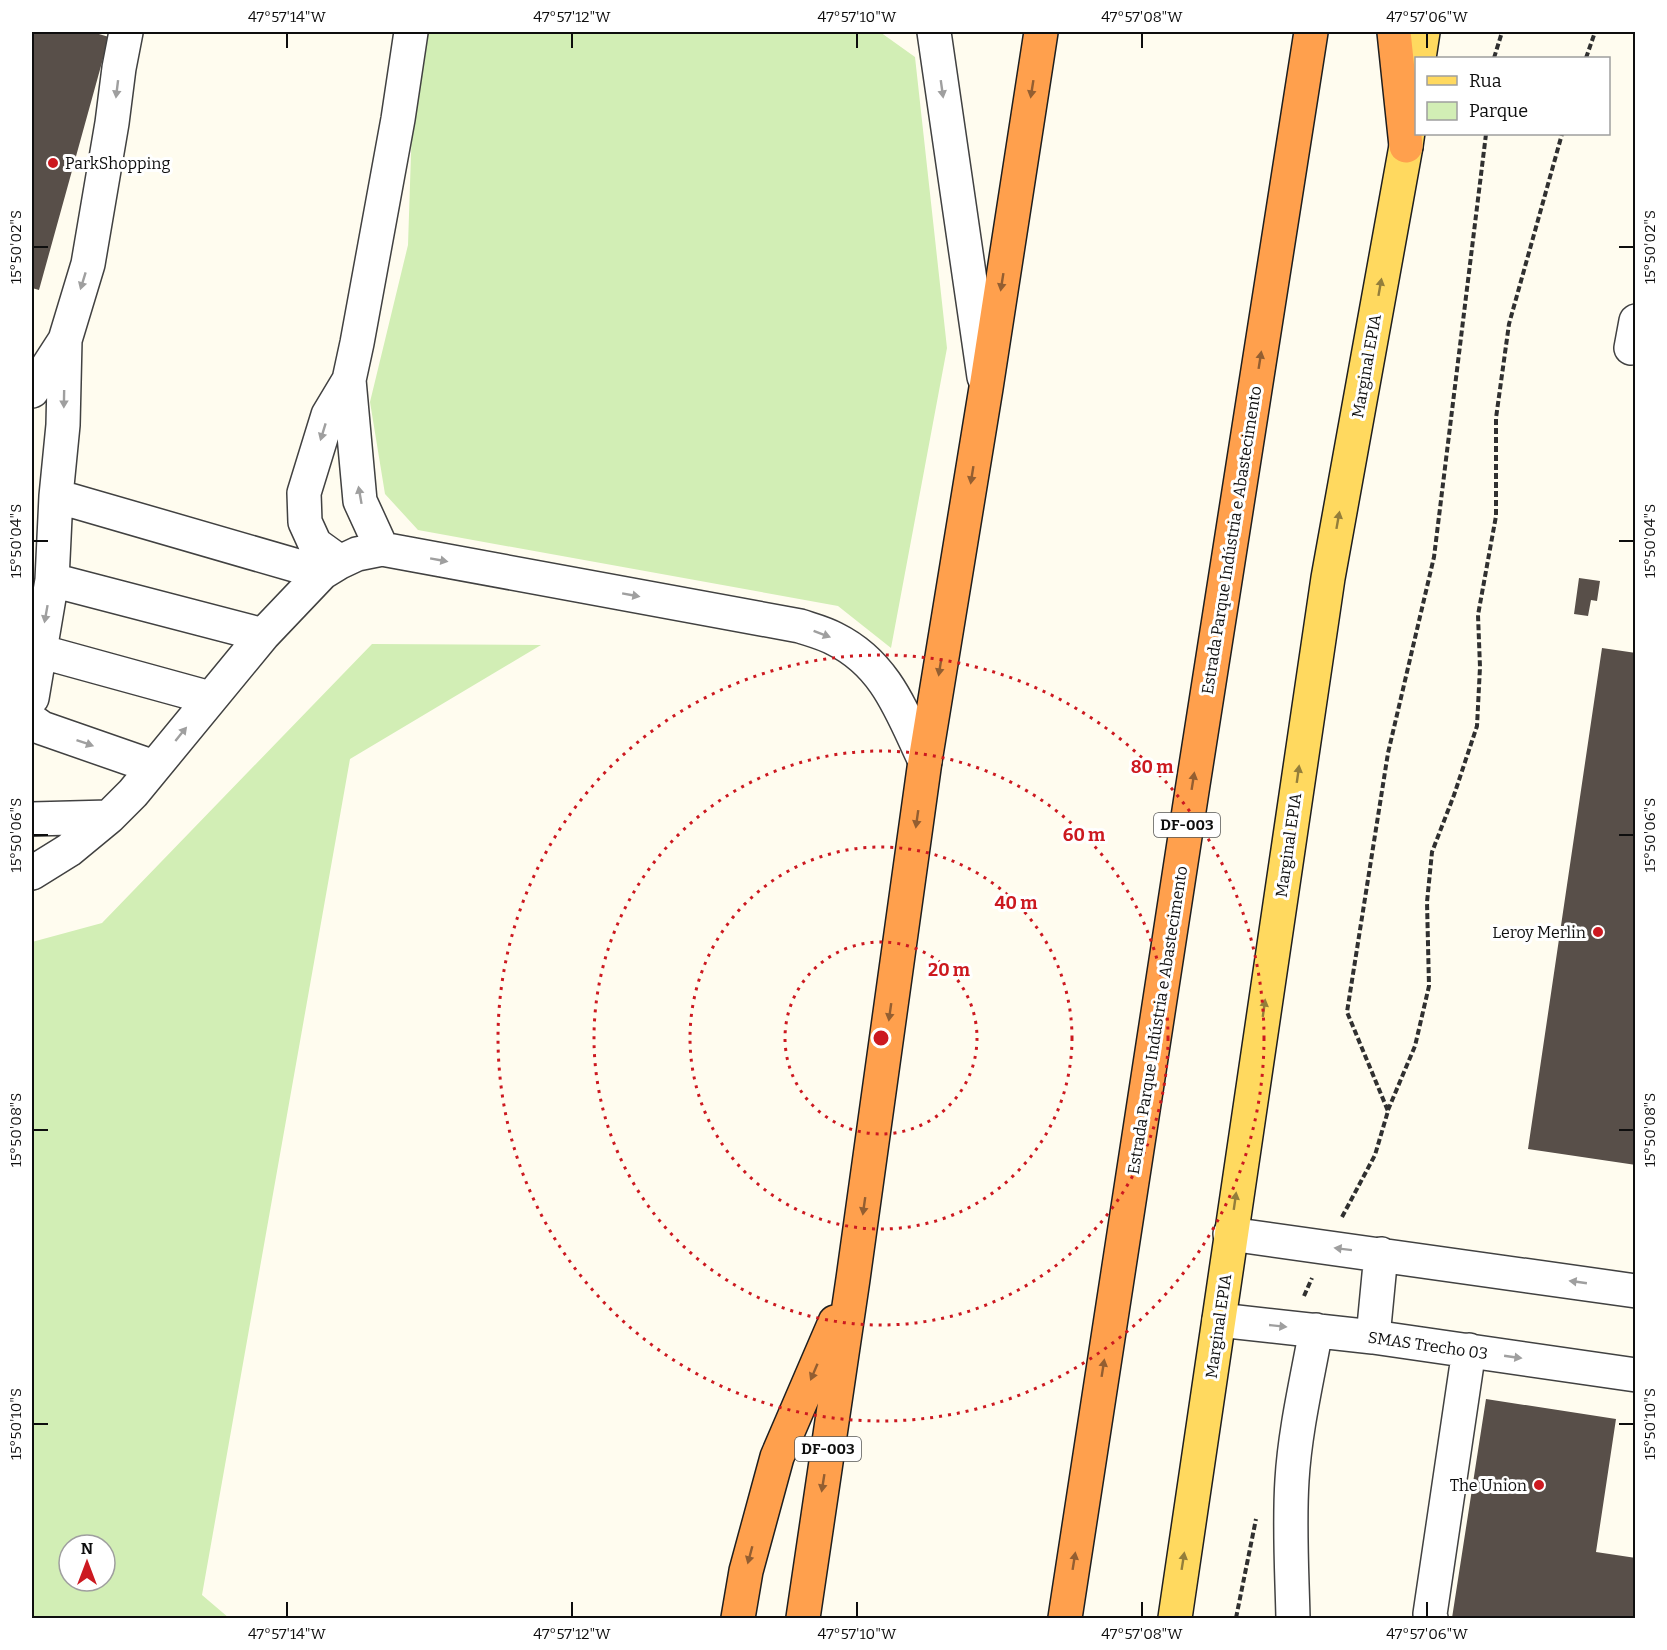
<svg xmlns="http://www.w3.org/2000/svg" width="1667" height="1650" font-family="Bitter,serif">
  <rect width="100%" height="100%" fill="#fffcef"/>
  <path fill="#d2eeb5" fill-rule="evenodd" d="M427 32H880L915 57 947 348 891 648 838 606 418 530 385 494 370 402 408 245 412 124Z
    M372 644 541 645 350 759 202 1595 229 1618H32V942L102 923ZM69 1545H105V1581H69Z"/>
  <path fill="#584f49" d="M32 32H92L109 37 39 290 32 288Z
    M1579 578 1600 581 1597 601 1591 600 1588 616 1574 614Z
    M1602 648 1636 653V1165L1528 1149Z
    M1486 1399 1616 1419 1596 1552 1636 1558V1618H1452Z"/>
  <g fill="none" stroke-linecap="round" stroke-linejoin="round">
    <defs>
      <path id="minor" d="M934 32 984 377
        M1631 348 1636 321
        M349 380 360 501 382 549
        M32 391 65 340 88 264 112 123 119 68 126 32
        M56 496 322 573
        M340 562 315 544 305 522 304 493 328 415 349 380 357 343 398 119 411 32
        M52 580 263 635
        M39 651 210 698
        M32 698 52 580 56 496 63 425 65 340
        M32 721 42 728 154 767
        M32 819 109 817
        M32 873 69 850 109 817 133 793 263 635 322 573 340 562 357 554 382 549 800 626C812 630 824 633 835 639 887 665 902 713 925 761
        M1230 1234 1636 1291
        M1219 1320 1373 1337 1636 1375
        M1373 1337 1381 1254
        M1293 1618C1292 1573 1289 1526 1292 1480 1295 1430 1307 1380 1316 1330
        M1431 1618 1430 1614 1469 1350"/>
      <path id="major" d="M1419 58 1423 32
        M1175 1618 1328 578 1406 146 1416 75"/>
      <path id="highway" d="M1394 32 1406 146
        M738 1618 746 1571 777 1457 835 1322
        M803 1618 853 1279 925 761 986 388 1041 32
        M1065 1618 1192 791 1311 32"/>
    </defs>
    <use href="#minor" stroke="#414141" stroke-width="36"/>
    <use href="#major" stroke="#1f1f1f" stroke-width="36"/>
    <use href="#highway" stroke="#1f1f1f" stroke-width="36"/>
    <path stroke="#303030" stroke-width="4" stroke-dasharray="6 3" stroke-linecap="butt" d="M1494 58 1502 32
      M1586 58 1595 32
      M1388 1110 1415 1046 1429 986 1427 902 1432 852 1454 795 1477 726 1480 667 1478 615 1496 516V418L1509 324 1562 134
      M1342 1217 1375 1155 1388 1111 1347 1012 1388 753 1434 557 1486 134
      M1304 1296 1312 1278
      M1236 1618 1256 1519"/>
    <use href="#minor" stroke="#fff" stroke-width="33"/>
    <use href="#major" stroke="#ffd95f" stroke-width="33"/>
    <use href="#highway" stroke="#ffa04d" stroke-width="33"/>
  </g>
  <defs><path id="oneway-solid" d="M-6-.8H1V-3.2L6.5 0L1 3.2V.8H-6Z" transform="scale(1.5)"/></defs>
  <g fill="#9f9f9f">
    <use href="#oneway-solid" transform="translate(117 89) rotate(97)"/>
    <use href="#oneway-solid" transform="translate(942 89) rotate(82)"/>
    <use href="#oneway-solid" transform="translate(83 281) rotate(107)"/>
    <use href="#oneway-solid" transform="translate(64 399) rotate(91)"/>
    <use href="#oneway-solid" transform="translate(323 432) rotate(107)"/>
    <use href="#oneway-solid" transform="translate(360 495) rotate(-100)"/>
    <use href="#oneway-solid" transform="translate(439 560) rotate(10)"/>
    <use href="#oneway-solid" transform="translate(631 595) rotate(10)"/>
    <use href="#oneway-solid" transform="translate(46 614) rotate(100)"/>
    <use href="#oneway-solid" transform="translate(822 634) rotate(21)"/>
    <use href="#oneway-solid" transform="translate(181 734) rotate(-51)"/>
    <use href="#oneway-solid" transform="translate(85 743) rotate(19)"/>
    <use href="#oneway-solid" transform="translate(1343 1249) rotate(-173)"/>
    <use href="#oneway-solid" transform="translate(1578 1282) rotate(-172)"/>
    <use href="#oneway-solid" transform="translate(1278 1326) rotate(6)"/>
    <use href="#oneway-solid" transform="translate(1513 1357) rotate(8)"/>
  </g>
  <g fill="#935e31">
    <use href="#oneway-solid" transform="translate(1032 89) rotate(99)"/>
    <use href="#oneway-solid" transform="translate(1002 282) rotate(99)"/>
    <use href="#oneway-solid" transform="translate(1260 360) rotate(-81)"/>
    <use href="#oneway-solid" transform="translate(972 475) rotate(99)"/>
    <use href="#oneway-solid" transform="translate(940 667) rotate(99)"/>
    <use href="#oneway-solid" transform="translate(1193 781) rotate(-81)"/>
    <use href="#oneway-solid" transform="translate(917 819) rotate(98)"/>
    <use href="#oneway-solid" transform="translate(890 1012) rotate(98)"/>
    <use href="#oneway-solid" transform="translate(864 1206) rotate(98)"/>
    <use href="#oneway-solid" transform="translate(1103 1368) rotate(-81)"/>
    <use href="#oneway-solid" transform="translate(814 1372) rotate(113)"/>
    <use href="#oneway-solid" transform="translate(823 1483) rotate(99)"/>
    <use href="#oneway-solid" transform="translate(750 1555) rotate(105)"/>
    <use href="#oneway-solid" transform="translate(1074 1561) rotate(-81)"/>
  </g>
  <g fill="#937e3b">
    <use href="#oneway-solid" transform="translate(1380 287) rotate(-80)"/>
    <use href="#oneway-solid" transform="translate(1338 520) rotate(-80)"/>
    <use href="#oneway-solid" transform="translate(1298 774) rotate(-82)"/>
    <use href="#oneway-solid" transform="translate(1264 1008) rotate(-82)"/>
    <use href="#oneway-solid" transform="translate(1235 1201) rotate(-82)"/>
    <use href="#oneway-solid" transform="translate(1183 1561) rotate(-81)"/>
  </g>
  <path fill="none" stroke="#0e0e0e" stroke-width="2" d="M287 33V48M572 33V48M857 33V48M1142 33V48M1427 33V48M33 247H48M1619 247H1634M33 541H48M1619 541H1634M33 835H48M1619 835H1634M33 1130H48M1619 1130H1634M33 1424H48M1619 1424H1634M287 1602V1617M572 1602V1617M857 1602V1617M1142 1602V1617M1427 1602V1617"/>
  <g fill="none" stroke="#cc1920" stroke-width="3" stroke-dasharray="3 6">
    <circle cx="881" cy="1038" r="96"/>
    <circle cx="881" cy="1038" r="191"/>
    <circle cx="881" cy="1038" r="287"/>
    <circle cx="881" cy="1038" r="383"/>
  </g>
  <g fill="#cc1920" stroke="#fff" stroke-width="2">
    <circle cx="53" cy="163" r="6"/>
    <circle cx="1598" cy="932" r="6"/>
    <circle cx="1539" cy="1485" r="6"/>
  </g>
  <g text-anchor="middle" stroke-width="6" stroke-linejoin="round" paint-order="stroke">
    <g fill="#fff" stroke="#565656" stroke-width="1.5">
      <rect x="1154" y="813" width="66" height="24" rx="4.5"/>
      <rect x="795" y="1437" width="66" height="24" rx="4.5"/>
    </g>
    <g font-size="15" font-weight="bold" fill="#0e0e0e">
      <text x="1187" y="830">DF-003</text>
      <text x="828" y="1454">DF-003</text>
    </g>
    <g font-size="16" fill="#0e0e0e" stroke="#fff" text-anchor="end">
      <text x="65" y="169" text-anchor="start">ParkShopping</text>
      <text x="1586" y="938">Leroy Merlin</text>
      <text x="1527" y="1491">The Union</text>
    </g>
    <g font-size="16" fill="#0e0e0e" stroke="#fff">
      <text transform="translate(1366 366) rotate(-80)" y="6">Marginal EPIA</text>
      <text transform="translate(1231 540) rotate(-81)" y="6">Estrada Parque Indústria e Abastecimento</text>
      <text transform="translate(1288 845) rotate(-82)" y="6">Marginal EPIA</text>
      <text transform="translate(1157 1020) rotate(-81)" y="6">Estrada Parque Indústria e Abastecimento</text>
      <text transform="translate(1218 1326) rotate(-82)" y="6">Marginal EPIA</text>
      <text transform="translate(1428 1345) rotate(8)" y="6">SMAS Trecho 03</text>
    </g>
  </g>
  <circle cx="881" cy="1038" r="9" fill="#cc1920" stroke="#fff" stroke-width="3"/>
  <g font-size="18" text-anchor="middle" font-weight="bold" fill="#cc1920" stroke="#fff" stroke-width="6" stroke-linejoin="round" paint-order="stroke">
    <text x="1152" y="773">80 m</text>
    <text x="1084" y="841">60 m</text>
    <text x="1016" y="909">40 m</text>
    <text x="949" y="976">20 m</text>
  </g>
  <rect width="1667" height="1650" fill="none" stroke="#ffffff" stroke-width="66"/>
  <rect x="1415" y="57" width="195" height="78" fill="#ffffff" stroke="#9f9f9f" stroke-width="1.5"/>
  <rect x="1427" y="76" width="30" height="9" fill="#ffd95f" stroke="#9f9f9f" stroke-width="1.5"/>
  <text x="1469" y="87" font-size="18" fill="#0e0e0e">Rua</text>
  <rect x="1427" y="102" width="30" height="18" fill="#d2eeb5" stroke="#9f9f9f" stroke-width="1.5"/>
  <text x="1469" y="117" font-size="18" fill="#0e0e0e">Parque</text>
  <g transform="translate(87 1563)"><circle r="28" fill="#ffffff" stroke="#9f9f9f" stroke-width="1.5"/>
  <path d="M0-4.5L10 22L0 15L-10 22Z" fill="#cc1920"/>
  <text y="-9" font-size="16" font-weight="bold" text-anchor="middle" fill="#0e0e0e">N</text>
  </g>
  <rect x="33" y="33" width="1601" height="1584" fill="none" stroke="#0e0e0e" stroke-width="2"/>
  <g font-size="15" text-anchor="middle" fill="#0e0e0e">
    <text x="287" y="22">47°57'14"W</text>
    <text x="572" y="22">47°57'12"W</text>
    <text x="857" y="22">47°57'10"W</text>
    <text x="1142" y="22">47°57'08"W</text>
    <text x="1427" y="22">47°57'06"W</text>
    <text transform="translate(16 247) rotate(-90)" y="5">15°50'02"S</text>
    <text transform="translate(1650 247) rotate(-90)" y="5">15°50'02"S</text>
    <text transform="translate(16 541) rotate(-90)" y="5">15°50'04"S</text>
    <text transform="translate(1650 541) rotate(-90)" y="5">15°50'04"S</text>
    <text transform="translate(16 835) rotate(-90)" y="5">15°50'06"S</text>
    <text transform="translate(1650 835) rotate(-90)" y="5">15°50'06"S</text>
    <text transform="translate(16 1130) rotate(-90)" y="5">15°50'08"S</text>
    <text transform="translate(1650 1130) rotate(-90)" y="5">15°50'08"S</text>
    <text transform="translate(16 1424) rotate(-90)" y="5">15°50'10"S</text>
    <text transform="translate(1650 1424) rotate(-90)" y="5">15°50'10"S</text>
    <text x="287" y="1639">47°57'14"W</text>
    <text x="572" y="1639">47°57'12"W</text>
    <text x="857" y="1639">47°57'10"W</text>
    <text x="1142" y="1639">47°57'08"W</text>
    <text x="1427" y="1639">47°57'06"W</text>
  </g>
</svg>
